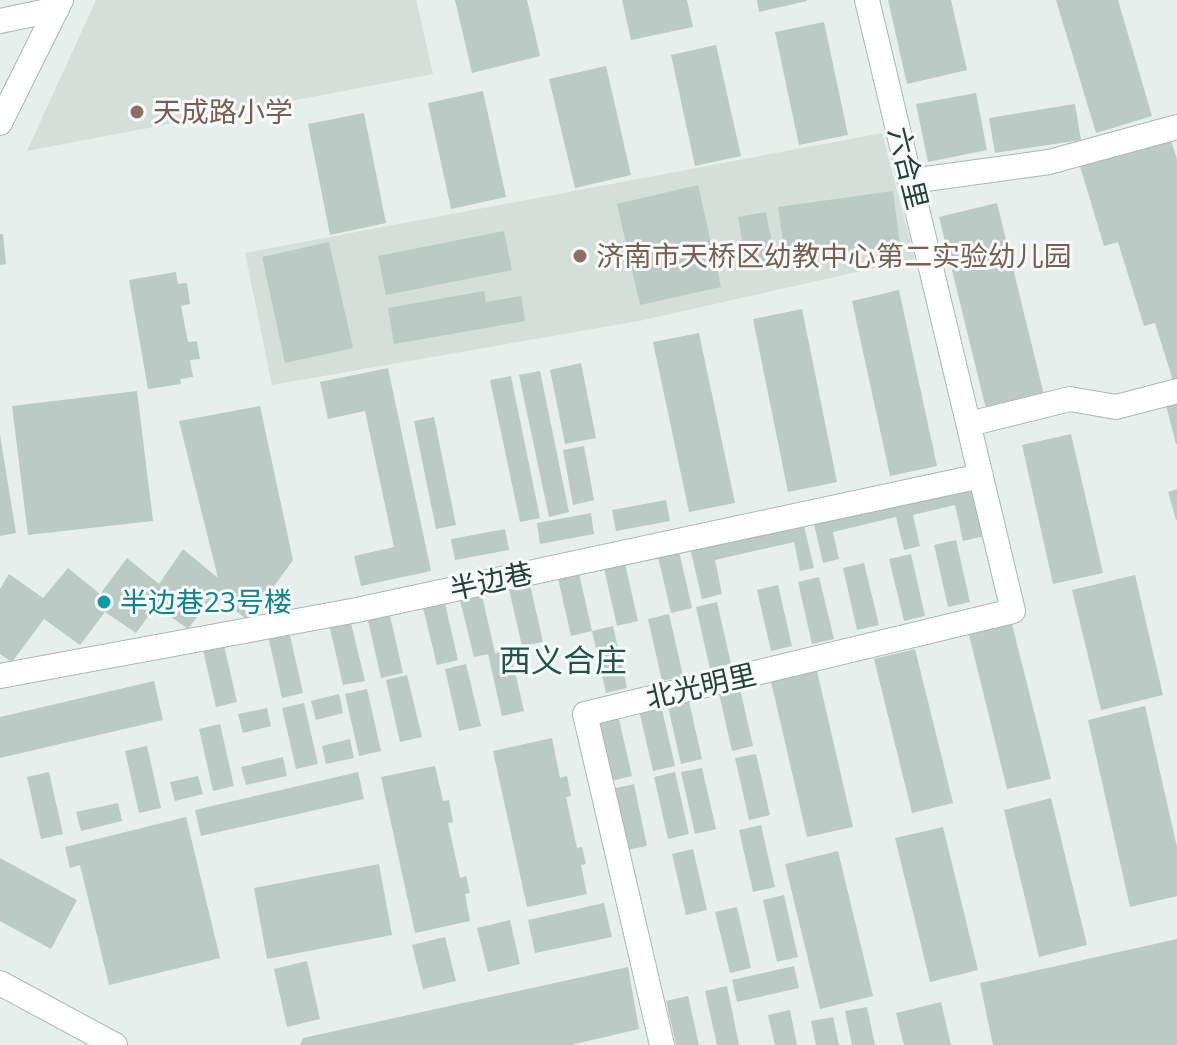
<svg xmlns="http://www.w3.org/2000/svg" width="1177" height="1045" font-family="'Open Sans','Noto Sans SC',sans-serif">
  <rect width="100%" height="100%" fill="#e6efeb"/>
  <path fill="#d4dfda" d="M96 0H416L433 74 27 151Z
    M882 133 915 259 639 321 272 385 245 253Z"/>
  <path fill="#bbcac4" d="M455 0H527L540 56 472 73Z
    M622 0H687L693 27 631 40Z
    M757 0H807V1L759 12Z
    M888 0H951L967 70 907 84Z
    M1056 0H1118L1152 116 1096 133Z
    M824 22 848 135 799 145 775 32Z
    M716 45 741 156 695 166 671 55Z
    M606 66 631 175 575 188 549 79Z
    M483 91 506 197 451 209 428 103Z
    M976 93 987 150 928 162 916 104Z
    M1075 104 1081 140 995 153 989 118Z
    M364 113 386 223 330 235 308 124Z
    M1169 135 1177 159V383L1174 384 1155 323 1144 326 1118 242 1104 246 1079 163Z
    M698 185 721 287 640 305 617 204Z
    M893 191 900 245 786 261 778 207Z
    M997 203 1044 395 986 409 939 217Z
    M766 212 776 262 747 267 738 217Z
    M504 231 512 270 386 295 378 256Z
    M0 234H3L6 264 0 265Z
    M329 242 353 348 285 363 262 257Z
    M176 272 178 284 187 283 190 304 181 306 188 342 197 341 200 359 190 360 193 377 180 379 181 384 148 389 129 280Z
    M899 290 937 466 890 476 852 301Z
    M484 291 486 302 521 296 525 321 394 344 388 308Z
    M802 309 837 482 788 492 753 319Z
    M699 333 735 503 689 512 653 342Z
    M581 363 596 438 565 444 550 370Z
    M388 368 431 571 361 586 354 556 394 547 365 411 328 419 320 382Z
    M540 371 569 512 549 517 519 375Z
    M511 376 540 518 520 522 490 380Z
    M137 391 153 521 28 535 12 406Z
    M1177 394V444H1176L1164 398Z
    M260 406 293 560 249 621 214 594 188 629 156 606 136 633 105 612 80 645 44 619 12 662 0 654V589L9 574 43 598 68 568 100 594 127 558 159 584 183 549 218 578 179 421Z
    M434 417 456 525 436 529 414 421Z
    M1071 434 1103 573 1053 584 1022 445Z
    M0 435 16 533 0 536Z
    M584 446 594 500 573 505 563 450Z
    M976 486 988 535 963 541 955 505 913 515 920 546 904 550 896 517 833 532 839 559 823 563 814 524Z
    M1177 489V520H1176L1168 492Z
    M666 500 670 521 616 531 612 510Z
    M591 513 594 534 540 544 537 523Z
    M803 522 814 568 800 571 794 542 715 560 722 594 702 599 690 548Z
    M505 529 509 550 455 560 451 539Z
    M956 540 970 602 948 607 934 545Z
    M678 547 692 608 671 613 657 552Z
    M911 554 925 616 904 621 889 559Z
    M624 559 638 621 617 626 603 564Z
    M864 563 879 625 857 630 843 568Z
    M578 569 592 631 571 636 557 574Z
    M1135 575 1163 695 1101 710 1072 590Z
    M819 577 834 639 812 644 798 582Z
    M529 580 543 642 522 646 508 585Z
    M778 585 792 646 771 651 757 590Z
    M481 591 495 653 510 650 524 711 502 716 488 654 474 657 459 596Z
    M444 599 458 660 437 665 422 604Z
    M717 602 731 664 710 669 696 607Z
    M389 611 403 673 381 678 367 616Z
    M669 614 683 676 662 681 648 619Z
    M350 619 365 681 343 685 329 624Z
    M1012 624 1051 779 1007 789 969 635Z
    M613 626 627 688 606 693 592 631Z
    M289 631 303 693 282 698 268 636Z
    M223 641 237 702 216 707 202 646Z
    M915 649 953 803 912 813 874 659Z
    M466 664 481 726 459 731 445 669Z
    M817 671 853 827 807 837 771 682Z
    M407 675 422 737 400 742 386 680Z
    M154 681 163 720 0 758V717Z
    M739 684 753 746 732 751 718 689Z
    M367 689 381 751 359 756 345 694Z
    M339 694 343 713 316 720 311 701Z
    M688 697 702 759 681 764 667 702Z
    M304 703 318 764 296 769 282 708Z
    M661 705 675 766 653 771 639 710Z
    M1145 706 1177 847V896L1130 907 1088 720Z
    M267 708 271 726 243 733 238 714Z
    M618 715 632 776 611 781 597 719Z
    M220 724 234 786 213 791 199 729Z
    M552 738 560 778 567 776 571 796 566 797 577 848 582 847 586 864 581 865 587 894 527 907 493 751Z
    M350 739 354 758 326 764 322 746Z
    M147 746 161 808 139 813 125 751Z
    M756 754 770 815 749 820 735 758Z
    M283 757 287 776 246 785 241 767Z
    M435 766 443 801 449 800 453 822 448 823 460 878 466 876 470 893 465 894 470 921 415 933 381 777Z
    M702 768 716 829 695 834 681 772Z
    M49 772 63 834 41 839 27 777Z
    M358 772 364 799 201 836 195 810Z
    M675 772 689 834 668 839 654 777Z
    M198 776 203 794 175 801 170 782Z
    M634 784 647 846 626 850 612 789Z
    M1051 798 1087 945 1039 957 1004 810Z
    M118 803 122 821 81 831 76 812Z
    M186 817 220 958 109 985 80 865 70 868 65 847Z
    M761 825 775 887 753 892 739 830Z
    M943 827 978 970 930 982 895 838Z
    M693 849 707 910 686 915 672 854Z
    M838 851 873 996 820 1009 785 864Z
    M0 858 77 900 51 949 0 921Z
    M379 864 392 935 267 959 254 888Z
    M784 895 798 957 777 962 763 900Z
    M604 903 612 937 535 953 528 920Z
    M737 907 751 968 730 973 715 912Z
    M510 920 520 964 488 972 477 928Z
    M445 937 456 981 423 989 412 945Z
    M1177 939V1045H993L980 983Z
    M307 961 320 1019 287 1027 274 969Z
    M794 966 799 988 737 1002 732 980Z
    M628 967 639 1029 571 1045H300L303 1038Z
    M727 986 739 1045H717L705 991Z
    M688 996 699 1045H676L666 1001Z
    M941 1002 951 1045H904L896 1013Z
    M867 1007 875 1045H852L845 1011Z
    M790 1010 797 1045H775L768 1015Z
    M833 1017 839 1045H816L811 1021Z"/>
  <g fill="none" stroke-linecap="round" stroke-linejoin="round">
    <defs>
      <path id="minor" d="M0 21 57 9
        M0 123 61 0
        M911 181 1049 162 1177 127
        M969 424 1070 399 1116 407 1177 391
        M0 676 357 610 981 476
        M0 983 115 1045
        M662 1045 585 714 1013 611 867 0"/>
    </defs>
    <use href="#minor" stroke="#a8b8b2" stroke-width="26"/>
    <use href="#minor" stroke="#fff" stroke-width="24"/>
  </g>
  <g fill="#8d6e63" stroke="#f7fbf9" stroke-width="3">
    <circle cx="137" cy="112" r="8"/>
    <circle cx="580" cy="256" r="8"/>
  </g>
  <circle fill="#0f9aa8" stroke="#f7fbf9" stroke-width="3" cx="104" cy="602" r="8"/>
  <g text-anchor="middle" stroke-width="6" stroke-linejoin="round" paint-order="stroke">
    <g font-size="28" fill="#785e54" stroke="#f7fbf9" text-anchor="start">
      <text x="153" y="122">天成路小学</text>
      <text x="596" y="266">济南市天桥区幼教中心第二实验幼儿园</text>
    </g>
    <g font-size="28" fill="#24423a" stroke="#f7fbf9">
      <text transform="translate(908 168) rotate(76)" y="10">六合里</text>
      <text transform="translate(491 581) rotate(-12)" y="10">半边巷</text>
      <text transform="translate(701 686) rotate(-13)" y="10">北光明里</text>
    </g>
    <g font-size="28" fill="#0d838f" stroke="#f7fbf9" text-anchor="start">
      <text x="120" y="612">半边巷23号楼</text>
    </g>
    <g font-size="32" fill="#1f5548" stroke="#f7fbf9">
      <text x="563" y="672">西义合庄</text>
    </g>
  </g>
</svg>
